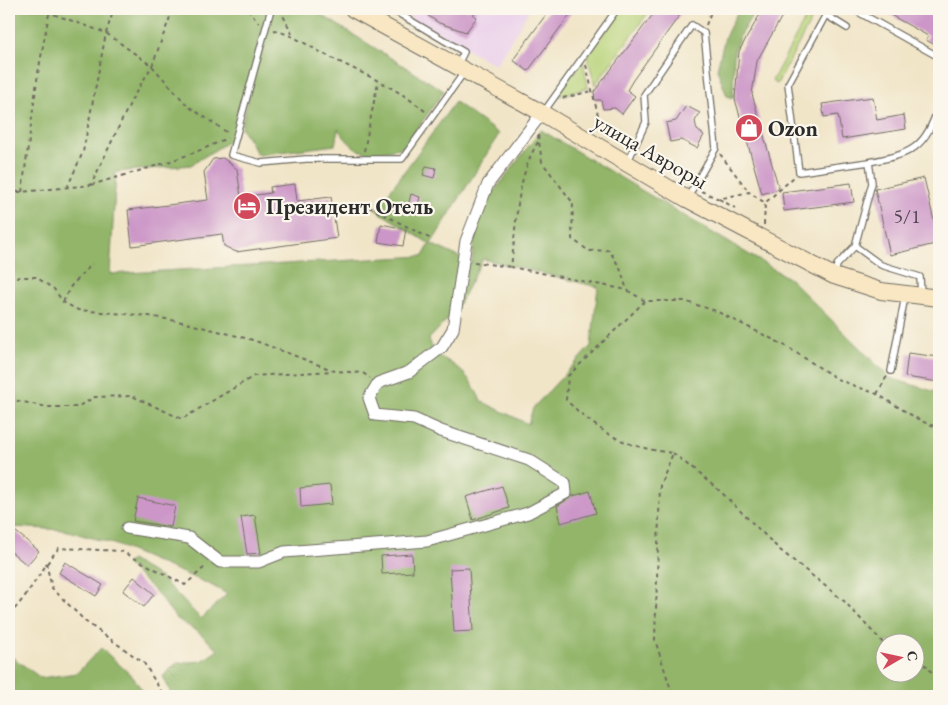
<svg xmlns="http://www.w3.org/2000/svg" width="948" height="705" font-family="'EB Garamond',serif">
  <rect width="100%" height="100%" fill="#fbf7ec"/>
  <filter id="ink" filterUnits="userSpaceOnUse"><feTurbulence type="fractalNoise" baseFrequency=".02" numOctaves="2"/><feDisplacementMap in="SourceGraphic" scale="10" xChannelSelector="R" yChannelSelector="G"/><feConvolveMatrix kernelMatrix="1 2 1 2 8 2 1 2 1" color-interpolation-filters="sRGB"/></filter>
  <filter id="wash" filterUnits="userSpaceOnUse"><feTurbulence type="fractalNoise" baseFrequency=".0096" numOctaves="4" result="noise"/><feDisplacementMap in="SourceGraphic" scale="20" xChannelSelector="R" yChannelSelector="G"/><feGaussianBlur stdDeviation="1.12" result="paint"/><feColorMatrix in="noise" values="0 0 0 0 0 0 0 0 0 0 0 0 0 0 0 0 0 1.4 0 .05"/><feComposite in="paint" operator="in"/></filter>
  <g filter="url(#wash)">
    <rect width="100%" height="100%" fill="#f1e5c8"/>
    <path fill="#ebd1eb" d="M394 9H530L496 65Z"/>
    <path fill="#b8d379" stroke="#727f52" d="M622 9H651L595 85 587 55Z
      M810 10 815 13 777 84 772 81Z
      M583 61 588 88 556 97Z"/>
    <path fill="#92b569" stroke="#5e704a" fill-rule="evenodd" d="M9 9H268L234 138 191 165 116 172 110 274 423 256 430 244 376 210 455 102 499 134 431 244 472 263 476 215 541 130 790 279 890 378 939 393V696H172L163 676 177 663 202 661 218 650 201 634 176 618 156 592 126 564 131 560 161 578 201 619 227 594 209 584 114 544 64 530 13 527 9 523ZM483 259 598 287 591 346 533 408 528 424 481 401C469 374 459 367 434 353L429 339 455 311ZM886 642H916V672H886Z
      M272 9H312L444 91 404 147C370 154 360 160 338 129L335 145 258 155 241 127Z
      M739 9H756L740 35 734 51 733 98 727 96 717 69 725 37Z
      M101 648 133 677 146 696H9V655L41 678 77 673Z"/>
    <g id="blocks">
      <path fill="#cc97c8" d="M425 9H477L473 15 477 17 466 32 439 23 427 15Z
        M550 9H574L528 71 513 60Z
        M657 9H684L633 80 627 90 635 96 622 114 615 108 603 109 601 100H595L594 92Z
        M763 9H786L757 61 752 94 779 189 762 194 735 99 739 51Z
        M880 9H928L939 15V47L926 40 928 36Z
        M873 97 877 120 904 115 906 129 842 139 838 115 824 117 822 104Z
        M686 106 700 113 695 121 697 130 704 135 697 148 681 140 670 142 666 123 676 121Z
        M223 158 237 169 241 197 271 193 270 187 295 184 297 201 331 197 337 238 236 252 224 246 222 234 132 246 128 210 208 200 204 172 213 159Z
        M426 166 436 168 434 178 423 175Z
        M924 178 939 243 890 255 875 189Z
        M851 183 854 202 784 211 782 192Z
        M411 194 420 197 416 212 407 210Z
        M381 224 406 229 403 246 378 242Z
        M908 353 939 357V382L905 377Z
        M330 485 332 504 301 507 300 488Z
        M502 486 509 508 473 520 466 497Z
        M590 491 596 513 561 523 557 506 573 496Z
        M138 498 175 506 171 527 133 521Z
        M255 515 261 553 247 554 241 517Z
        M9 526 39 551 27 565 9 550Z
        M412 554 413 572 382 574 381 556Z
        M65 562 103 585 96 596 59 573Z
        M469 568 473 631 454 632 450 569Z
        M134 577 154 594 144 607 123 591Z"/>
    </g>
  </g>
  <g filter="url(#ink)">
    <use href="#blocks" fill-opacity="0" stroke="#706c62" stroke-width="1"/>
    <g fill="none" stroke-linecap="round" stroke-linejoin="round">
      <defs>
        <path id="lane" d="M271 9 231 155 261 163 306 159H402L465 71
          M391 9 464 52 457 66
          M829 9 788 84 799 172 869 162
          M860 13 939 57
          M826 15 847 28
          M543 113 617 9
          M627 163 646 122 644 95 692 25 704 33 716 148 688 197
          M855 246 881 265 920 277 921 295
          M835 274 837 265 855 246 872 183 869 162C912 154 925 149 939 105
          M891 371 905 296"/>
        <path id="street" d="M127 528 189 538 220 562H259L284 552 427 541 528 513 566 493 565 483 529 460 441 431 414 419 375 415 369 398 378 383 409 372 442 347 453 329 466 241 488 184 542 113"/>
        <path id="secondary" d="M353 9 542 113 687 199 834 276 881 291 939 298"/>
      </defs>
      <use href="#lane" stroke="#706c62" stroke-width="8"/>
      <use href="#street" stroke="#706c62" stroke-width="13"/>
      <use href="#secondary" stroke="#706c62" stroke-width="18"/>
      <path stroke="#706c62" stroke-width="2" stroke-dasharray="4 4" stroke-linecap="butt" d="M39 9 106 33 152 66 188 106 228 133
        M248 9 259 23
        M280 9 292 34
        M706 25 712 9
        M274 30C296 36 306 45 326 55 360 73 398 87 427 113
        M586 65 602 132
        M563 98 592 91
        M538 135 542 162 573 203 572 239 589 251 609 250 620 268 627 290
        M538 142C515 180 517 225 511 267L627 290 645 301H684L716 311 784 345 839 380 877 394 921 421 939 428
        M364 151 378 82
        M720 154 749 192
        M91 185C137 171 183 160 227 138
        M67 188 83 152 106 33 114 9
        M9 191 21 192 91 185 132 99 152 66 173 9
        M701 191 719 199 749 192 765 203 794 177
        M22 192 38 73 49 14
        M719 199 735 208
        M369 207 433 240
        M764 225 765 203
        M474 262 511 267
        M9 281 19 277H36L54 289 63 302 78 310 149 316 182 322 253 340 335 371 363 373 370 378
        M645 301 568 376 566 400C602 434 623 447 673 453L660 485 655 640 673 696
        M63 302 71 286 92 264
        M877 394 887 376
        M9 399 47 407H77L95 397 132 396 182 419 254 376 333 371
        M673 453 721 492 780 550 844 601 886 646
        M46 563 52 588 86 622 144 663 164 696
        M9 615C29 595 41 569 59 548L121 551 185 585 207 565
        M916 662 927 666 939 683"/>
      <use href="#lane" stroke="#fff" stroke-width="5.5"/>
      <use href="#street" stroke="#fff" stroke-width="11"/>
      <use href="#secondary" stroke="#f9e7c3" stroke-width="16"/>
    </g>
  </g>
  <defs>
    <symbol id="shop-disc" viewBox="-11 -11 22 22"><circle r="9.5" fill="#d1495b" stroke="#fbf7ec"/><path d="M-5-2.5h2.3a2.7 3.5 0 0 1 5.4 0H5L5.5 6h-11ZM-1.5-2.5h3a1.5 2.3 0 0 0-3 0Z" fill="#fff"/></symbol>
    <symbol id="hotel-disc" viewBox="-11 -11 22 22"><circle r="9.5" fill="#d1495b" stroke="#fbf7ec"/><path d="M-6-4.5h1.5V1H6V5H4.5V3h-9V5H-6ZM-4 0a1.8 1.8 0 1 1 3.6 0ZM.5 0V-2.5h3Q6-2.5 6 0Z" fill="#fff"/></symbol>
  </defs>
  <g fill-rule="evenodd">
    <use href="#shop-disc" x="733" y="112" width="32" height="32"/>
    <use href="#hotel-disc" x="231" y="190" width="32" height="32"/>
  </g>
  <g text-anchor="middle" stroke-width="4.5" stroke-linejoin="round" paint-order="stroke">
    <g font-size="20" fill="#534652">
      <text x="907" y="223">5/1</text>
    </g>
    <g font-size="22" font-weight="bold" fill="#2b2b2b" stroke="#fbf7ec" text-anchor="start">
      <text x="768" y="136">Ozon</text>
      <text x="266" y="214">Президент Отель</text>
    </g>
    <g font-size="22" fill="#2b2b2b" stroke="#fbf7ec">
      <text transform="translate(651 151) rotate(30)" y="8">улица Авроры</text>
    </g>
  </g>
  <rect width="948" height="705" fill="none" stroke="#fbf7ec" stroke-width="30"/>
  <g transform="translate(900 658) rotate(81)"><circle r="24" fill="#fbf7ec" stroke="#a8a59f"/>
  <path d="M0-4L9 19L0 12L-9 19Z" fill="#d1495b"/>
  <text y="-8" font-size="14" font-weight="bold" text-anchor="middle" fill="#2b2b2b">С</text>
  </g>
</svg>
